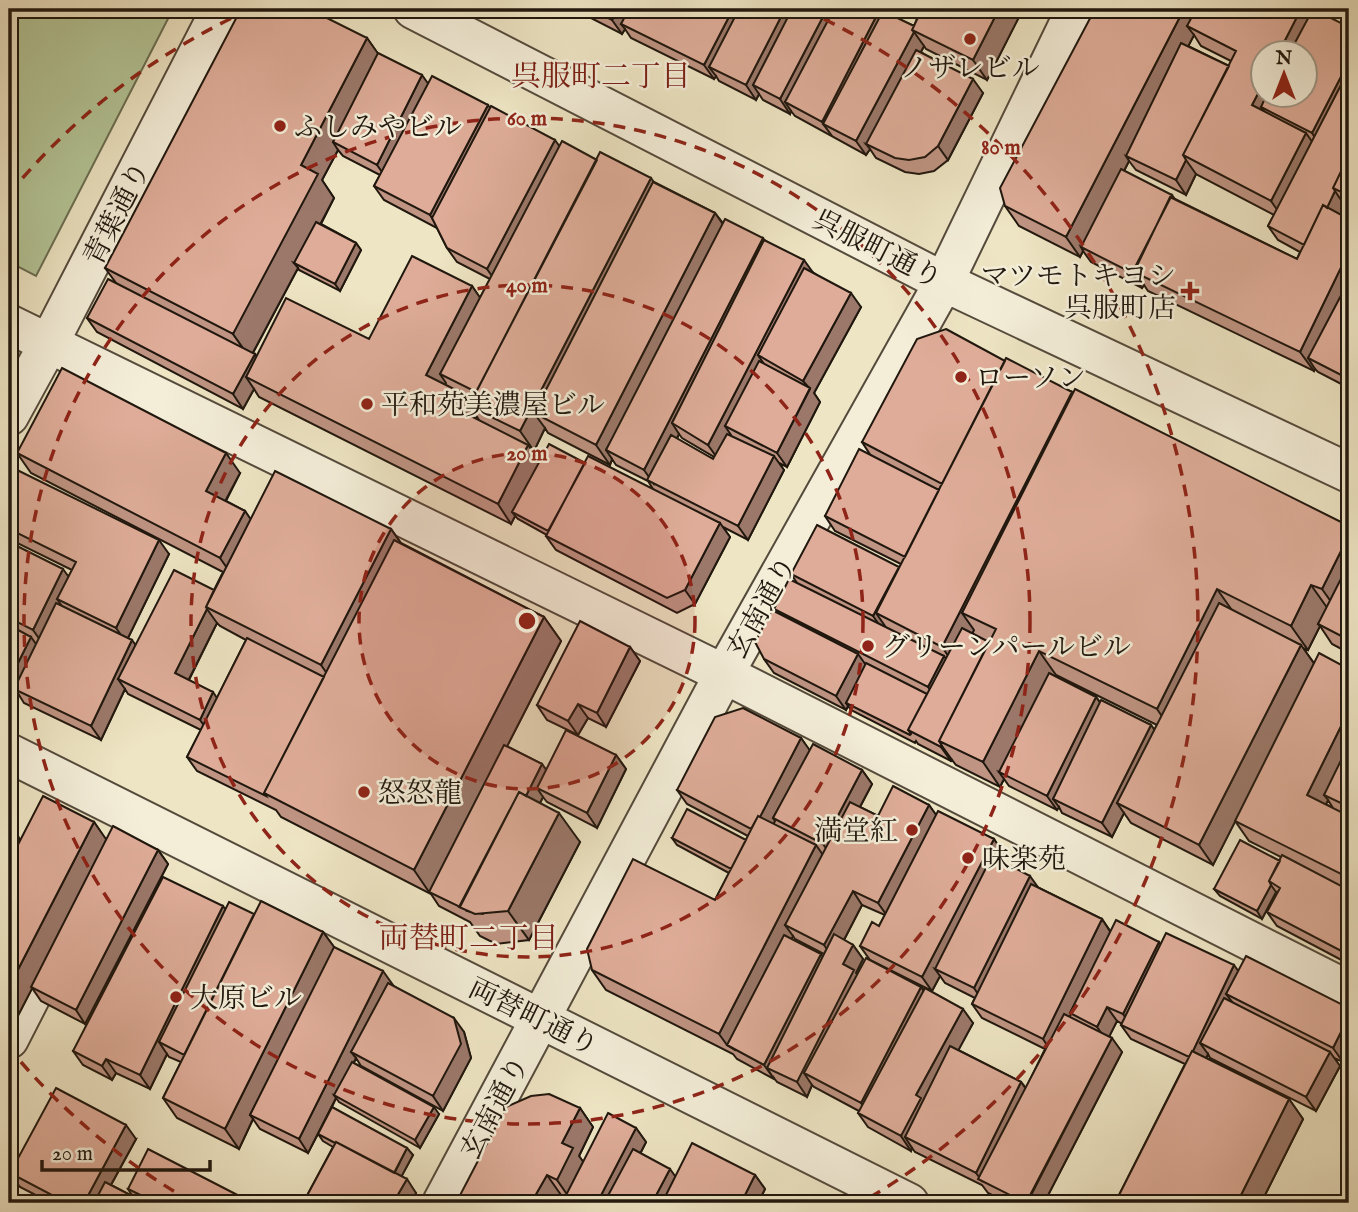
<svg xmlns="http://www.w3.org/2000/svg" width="1358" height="1212" font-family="'IM FELL English','Noto Serif JP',serif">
  <rect width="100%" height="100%" fill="#eee5c4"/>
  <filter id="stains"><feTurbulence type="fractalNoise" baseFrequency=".00286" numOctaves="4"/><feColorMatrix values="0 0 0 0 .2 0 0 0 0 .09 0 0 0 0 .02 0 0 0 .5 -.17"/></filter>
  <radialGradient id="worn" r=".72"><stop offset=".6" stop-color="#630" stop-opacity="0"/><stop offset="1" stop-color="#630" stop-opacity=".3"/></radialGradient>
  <path fill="#b4c597" stroke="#6a6e52" stroke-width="2" d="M9 9H173L36 276 9 262Z"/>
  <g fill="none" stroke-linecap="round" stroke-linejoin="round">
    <defs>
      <path id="pedestrian" d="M9 1039 57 945"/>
      <path id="minor" d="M413 9 944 282 1349 473
        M9 324 724 674 1349 991
        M9 416 49 343 221 9
        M9 753 909 1203
        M442 1203 724 674 944 282 1076 9"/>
    </defs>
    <use href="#pedestrian" stroke="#544a3c" stroke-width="42"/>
    <use href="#minor" stroke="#544a3c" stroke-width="42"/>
    <use href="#pedestrian" stroke="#f4eed9" stroke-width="38"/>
    <use href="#minor" stroke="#f4eed9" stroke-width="38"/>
  </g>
  <path fill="#bf9483" stroke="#20170e" stroke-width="2" fill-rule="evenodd" d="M579 9H896L892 16 914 26 917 19 901 11 899 9H1023L987 80 926 49 924 46 921 52 983 93 948 160 934 171 919 174 905 172 876 158 870 149 866 155 795 116 791 111 790 114 763 100 759 94 756 100 719 81 716 76 714 79 631 38 625 29 622 34 583 14Z
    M1095 9 1349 27V209L1345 206 1341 214 1349 219V388L1318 372 1315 369 1314 371 1148 291 1144 285 1142 288 1091 262 1083 251 1080 257 1019 226 1005 206ZM1194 35 1201 46 1231 61 1229 66 1188 46ZM1129 161 1136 170 1186 195 1196 174 1274 215 1268 226 1278 240 1300 252 1297 259 1175 199 1124 171Z
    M367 38 378 54 428 84 490 108 559 146 597 160 654 182 715 213 723 223 764 240 814 273 861 307 814 393 820 402 787 467 779 463 784 470 748 540 723 527 730 537 695 604 677 613 556 550 546 536 547 535 518 519 515 516 511 524 259 397 254 389 243 409 97 332 87 318 116 283 105 268ZM338 150 343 156 380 175 374 186 384 200 437 228 447 248 457 262 490 279 480 298 472 286 369 339 256 356 253 353 298 268 299 270 340 291 361 250 356 243 321 224 334 198 322 180ZM462 394 472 399 470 405ZM474 412 479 420 472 416ZM545 428 548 433 610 465 612 459 616 465 648 481 653 489 585 463 540 461 532 450 534 451ZM679 434 682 438 714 457 713 459 677 439Z
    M1005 361 1072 392 1349 526V653L1332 644 1320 626 1308 650 1303 648 1314 663 1349 669V964L1277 926 1267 912 1277 893 1276 892 1262 919 1220 896 1214 889 1280 861 1281 857 1249 841 1235 821 1213 865 1131 823 1124 813 1112 837 1062 813 1059 807 1057 810 1009 786 1004 779 1000 787 956 765 952 760 951 761 918 744 916 741 915 743 851 710 848 706 846 710 774 673 764 659 776 613 774 609 797 583 791 574 900 567 901 564 835 531 825 516 871 456 862 442ZM1056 675 1157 725 1154 730 1151 725 1100 702 1096 697 1056 676ZM1328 800 1333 808 1326 804Z
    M17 453 240 473 226 501 245 511 250 519 391 529 401 543 544 617 561 641 507 746 542 764 546 770 616 755 626 769 597 828 547 802 543 797 540 803 580 842 529 940 496 944 480 936 470 922 439 906 431 894 281 817 276 810 197 771 187 757 201 730 128 694 125 689 101 740 24 703 19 695 15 703 9 700V542L69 576 72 570 9 539V466L169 554 128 638 136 645 214 590 223 572 31 473ZM217 623 220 626 246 640 217 698 189 680Z
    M630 647 640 661 606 727 588 718 578 735 547 720 537 705Z
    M801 738 809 750 862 770 872 784 860 807 878 816 929 805 936 815 994 839 1003 853 1000 860 1039 888 1102 919 1111 932 1160 944 1349 1008V1049L1343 1062 1334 1058 1340 1066 1316 1111 1210 1058 1208 1054 1206 1058 1289 1099 1303 1119 1261 1203H1115L1185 1064 1131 1039 1121 1025 1122 1024 1117 1021 1109 1036 1122 1052 1044 1203H1008L988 1193 982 1185 915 1152 912 1148 911 1151 868 1127 858 1113 859 1111 814 1087 812 1085 807 1097 777 1082 774 1078V1079L737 1059 733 1054 606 990 592 970 715 900 729 873 677 845 672 838 746 840 748 836 687 804 677 790ZM862 905 885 915 879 926 860 946 870 960 932 991 940 976 945 983 975 998 972 1004 982 1018 1045 1049 1026 1088 1021 1082 958 1050 973 1023 924 990 921 987 857 974 856 973 863 959 853 945 844 940ZM793 936 795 939 824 954 823 957 791 939Z
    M9 819 15 828 20 841 94 822 106 840 158 850 168 864 85 1024 41 1001 32 988 9 1033Z
    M225 908 323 932 334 947 464 1032 471 1058 443 1111 361 1066 356 1058 354 1063 439 1114 420 1148 339 1102 336 1098 332 1107 413 1155 401 1177 416 1193 411 1203H303L333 1147 323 1141 318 1134 308 1153 260 1129 253 1119 239 1149 177 1118 163 1098 181 1062 169 1057 167 1054 150 1089 116 1073 112 1080 83 1065 73 1051Z
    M580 1108 593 1127 579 1156 583 1162 636 1128 646 1142 640 1154 675 1177 755 1175 765 1189 758 1203H562L565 1197 561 1195 556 1203H456Z
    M136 1139 111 1185 133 1197 128 1189 253 1203H51L20 1187 10 1173Z"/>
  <path fill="#9b786a" stroke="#20170e" stroke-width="2" d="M618 9H635L621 24 625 29 622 34 612 20Z
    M733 9H750L709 67 716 76 714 79 704 65Z
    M785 9H802L753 85 759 94 756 100 746 85Z
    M827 9H844L785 102 791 111 790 114 780 99Z
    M880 9 890 23 823 124 832 136 822 122Z
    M886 9H896L892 17Z
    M999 9H1023L987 80 973 60Z
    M1184 9H1208L1187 26 1194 35 1131 158 1126 156 1129 161 1084 249 1081 247 1083 251 1080 257 1066 237Z
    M1301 9H1312L1303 52H1279Z
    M914 32 924 46 871 146 866 144 870 149 866 155 856 141Z
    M367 38 384 62 333 142 338 150 322 180 334 198 299 265 294 263 298 268 250 358 233 334 301 165Z
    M1349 61V94L1321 147 1312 133Z
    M422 75 432 89 387 179 377 165Z
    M973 79 983 93 948 160 938 146Z
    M1264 82V94H1281L1261 107 1269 118 1252 105Z
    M488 105 498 119 439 229 430 215Z
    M1306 133 1320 153 1285 221 1271 201Z
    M555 140 565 154 497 283 487 269Z
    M1186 160 1196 174 1186 195 1176 180Z
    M651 178 665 198 534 413 545 428 534 451 520 431Z
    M1335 191 1345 206 1317 261 1307 246Z
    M1172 195 1182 209 1134 272 1144 285 1142 288 1132 273Z
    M715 213 729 233 606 450 612 459 610 465 596 445Z
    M763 238 773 252 672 423 679 434 654 484 644 470Z
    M356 243 361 250 340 291 335 284Z
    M1349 251V299L1308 358 1315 369 1314 371 1300 352Z
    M804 260 814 274 758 355 766 367 725 426 731 435 718 459 708 445Z
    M472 286 485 305 440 374 446 383 440 395 426 375Z
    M851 293 861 307 814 393 820 402 787 467 777 453 810 389 803 381Z
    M255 354 265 369 246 377 254 389 243 409 233 394Z
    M460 392 474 412 467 426 453 407Z
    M1072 392 1086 411 962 613 974 630 956 667 942 647Z
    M528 445 542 464 512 512 515 516 511 524 498 504Z
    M226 453 240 473 220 511 206 491Z
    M774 456 784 470 748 540 738 526Z
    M245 511 259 531 234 578 220 558Z
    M720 523 730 537 695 604 685 590Z
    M391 529 405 549 335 685 321 665Z
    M1349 535V593L1339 613 1322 589Z
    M159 540 169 554 126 642 116 628Z
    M899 567 876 613 885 626 883 630 873 616Z
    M63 569 73 583 57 599 62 606 43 644 33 630Z
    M1311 585 1328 609 1318 624 1320 626 1308 650 1291 626Z
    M1217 589 1234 613 1174 734 1157 709Z
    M207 609 217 623 185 687 175 673Z
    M544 617 561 641 432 893 429 892 414 870Z
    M31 637 41 651 14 689 19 695 15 703 9 694V681Z
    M132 640 142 654 118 679 125 689 101 740 91 726Z
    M1301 645 1315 665 1213 865 1199 845Z
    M630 647 640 661 606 727 597 713Z
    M1039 651 1056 675 1006 775 999 772 1004 779 1000 787 983 762Z
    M858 654 868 668 846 703 848 706 846 710 836 696Z
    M944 656 954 670 938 701 928 687Z
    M213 692 223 707 210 734 200 720Z
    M1096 697 1106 711 1053 799 1059 807 1057 810 1047 796Z
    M578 704 588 718 578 735 568 721Z
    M1349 710V758L1324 795 1328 800 1321 815 1307 795Z
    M1151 725 1161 739 1117 803 1124 813 1112 837 1102 823Z
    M801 738 811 752 773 818 775 821 763 844 753 830Z
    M942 746 952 760 951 761 941 747Z
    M616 755 626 769 597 828 587 813Z
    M542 764 552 778 537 788 543 797 483 914 467 911Z
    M862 770 872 784 833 858 823 844Z
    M929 805 939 819 888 917 878 903Z
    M559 813 580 842 529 940 508 911Z
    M9 819 15 828 26 858 9 891Z
    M94 822 108 842 9 1033V987Z
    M994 839 1003 853 942 972 935 969 940 976 932 991 922 977Z
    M816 845 830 865 785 925 793 936 735 1050 727 1045 719 1034Z
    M158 850 168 864 85 1024 76 1010Z
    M1030 876 1040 890 984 1003 974 988Z
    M1271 885 1276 892 1262 919 1257 911Z
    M853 891 862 905 834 959 824 945Z
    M223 906 233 920 159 1042 167 1054 150 1089 140 1075Z
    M1102 919 1111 933 1070 1013 1071 1014 1052 1053 1043 1039Z
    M323 932 337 951 250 1115 253 1119 239 1149 225 1129Z
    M1159 942 1169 956 1133 1029 1123 1014Z
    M853 945 863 959 856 973 864 984 804 1073 812 1085 807 1097 797 1082 843 964Z
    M821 954 831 968 767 1068 774 1079 764 1065Z
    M1234 965 1244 979 1226 994 1233 1003 1200 1043 1208 1054 1200 1071 1190 1057Z
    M383 971 393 985 351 1052 356 1058 337 1096 334 1095 336 1098 308 1153 299 1139Z
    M921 987 931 1002 871 1117 861 1103Z
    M1107 1007 1117 1021 1107 1041 1097 1027Z
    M963 1009 973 1023 928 1107 905 1137 912 1148 911 1151 901 1136 916 1095Z
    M1349 1016V1049L1343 1062 1333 1048Z
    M454 1018 464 1032 471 1058 443 1111 433 1096Z
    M1112 1038 1122 1052 1044 1203H1027Z
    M1330 1052 1340 1066 1316 1111 1306 1097Z
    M106 1059 116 1073 112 1080 102 1066Z
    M1021 1082 1031 1096 982 1181 976 1173Z
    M1289 1099 1303 1119 1261 1203H1237Z
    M434 1107 439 1114 420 1148 415 1140Z
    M580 1108 593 1127 579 1156 587 1167 571 1200 557 1180 562 1143Z
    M126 1125 136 1139 101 1203H84Z
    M636 1128 646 1142 615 1203H597Z
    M407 1148 413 1155 399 1181 394 1174Z
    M670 1169 680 1183 669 1203H652Z
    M547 1175 561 1195 556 1203H531Z
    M755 1175 765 1189 758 1203H741Z
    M407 1179 416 1193 411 1203H393Z"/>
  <path fill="#deac98" stroke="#20170e" stroke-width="2" d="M241 9H309L367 38 301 165 318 174 233 334 105 268Z
    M590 9H618L612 20Z
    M629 9H733L704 65 621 24Z
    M739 9H785L746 85 709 67Z
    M792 9H827L780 99 753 85Z
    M834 9H880L822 122 785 102Z
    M922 9H999L973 60 912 30Z
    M1095 9H1184L1066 237 1005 206 1000 188Z
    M1196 9H1301L1279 52H1264V82L1252 105 1306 133 1271 201 1183 155 1236 51 1187 26Z
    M1313 9 1349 27V61L1312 133 1261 107 1267 94H1306V52H1290Z
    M883 11 914 26 912 30 914 32 856 141 823 124Z
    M1181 43 1229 66 1183 155 1186 160 1176 180 1126 156Z
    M916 50 973 79 938 146 925 157 909 160 895 158 866 144Z
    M378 53 422 75 377 165 333 142Z
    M432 76 488 105 430 215 374 186Z
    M1341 85 1349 90V155L1333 188 1335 191 1327 208 1323 205 1304 245 1268 226Z
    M491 106 555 140 487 269 447 248 432 218Z
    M562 141 597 160 476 392 440 374Z
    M600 152 651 178 520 431 469 406Z
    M1349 155V196L1333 188Z
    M1121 169 1172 195 1132 273 1081 247Z
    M653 182 715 213 596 445 534 413Z
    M1170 197 1297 259 1323 205 1349 219V251L1300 352 1134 272Z
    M725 219 763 238 644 470 606 450Z
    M316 222 356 243 335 284 294 263Z
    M764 240 804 260 708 445 672 423Z
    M412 256 472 286 426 375 460 392 453 407 528 445 498 504 246 377 286 298 369 339Z
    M804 268 851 293 803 381 758 355Z
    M108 279 255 354 233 394 87 318Z
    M1346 286 1349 287V379L1308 358Z
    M946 329 1005 361 942 484 862 442 917 339Z
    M1006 358 1072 392 942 647 876 613Z
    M759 361 810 388 777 453 725 426Z
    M62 368 226 453 206 491 245 511 220 558 17 453Z
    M1075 389 1349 526V535L1322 589 1311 585 1291 626 1217 589 1157 709 1039 651 983 762 939 741 996 629 962 613Z
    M727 434 774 456 738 526 647 480 671 435 713 459Z
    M549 444 585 463 548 531 512 512Z
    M859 449 939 490 905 557 825 516Z
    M588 456 720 523 685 590 667 598 546 536Z
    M9 466 159 540 116 628 57 599 76 562 9 529Z
    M275 471 391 529 321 665 206 607Z
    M817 525 899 567 873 616 791 574Z
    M394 540 544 617 414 870 264 793Z
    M9 542 63 569 33 630 9 618Z
    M1349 563V640L1318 624Z
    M174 570 214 590 206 607 207 609 175 673 213 692 200 720 118 679Z
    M789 579 944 656 928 687 774 609Z
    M56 603 132 640 91 726 14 689Z
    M1219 603 1301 645 1199 845 1117 803Z
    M772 610 858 654 836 696 764 659 755 642Z
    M580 621 630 647 597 713 578 704 568 721 537 705Z
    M9 625 31 637 9 681Z
    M962 628 989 642 939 741 942 746 941 747 908 730Z
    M247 638 324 677 264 793 266 796 187 757Z
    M1319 653 1349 669V710L1307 795 1349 816V878L1235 821Z
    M866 663 927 694 908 730 911 734 910 735 846 703Z
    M1049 673 1096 697 1047 796 999 772Z
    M1101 700 1151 725 1102 823 1053 799Z
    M743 708 801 738 760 817 758 816 751 829 677 790 715 717Z
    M566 730 616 755 587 813 537 788Z
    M813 744 862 770 823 844 773 818Z
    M1349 744V807L1324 795Z
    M504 745 542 764 526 796 519 792 460 907 429 892Z
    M893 786 929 805 878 903 853 891 824 945 785 925 850 802 878 816Z
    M519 792 559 813 508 911 475 914 459 907Z
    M43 796 94 822 9 987V862Z
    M687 809 746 840 731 869 672 838Z
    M938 811 994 839 922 977 860 946 872 922 879 926Z
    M758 816 816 845 719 1034 592 970 587 949 633 859 715 900Z
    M113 826 158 850 76 1010 31 987Z
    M9 830 12 838 9 845Z
    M1240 840 1280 861 1269 881 1271 885 1257 911 1214 889Z
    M1282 855 1349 890V955L1267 912 1280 888 1269 881Z
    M992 856 1030 876 974 988 935 969Z
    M163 877 223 906 140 1075 106 1059 102 1066 73 1051Z
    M1031 884 1102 919 1043 1039 972 1004Z
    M261 901 323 932 225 1129 163 1098Z
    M229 902 254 914 184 1055 159 1042Z
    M1116 920 1159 942 1123 1014 1107 1007 1097 1027 1070 1013Z
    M1166 933 1234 965 1193 1051H1192L1189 1057 1121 1025Z
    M834 934 853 945 843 964 854 970 797 1082 767 1068Z
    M784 935 821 954 764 1065 727 1045Z
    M334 947 383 971 299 1139 250 1115Z
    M1246 956 1349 1008V1016L1333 1048 1226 994Z
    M866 958 921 987 861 1103 804 1073Z
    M388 983 454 1018 461 1044 433 1096 351 1052Z
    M925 988 963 1009 916 1095 921 1098 901 1136 858 1113Z
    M1224 998 1330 1052 1306 1097 1200 1043Z
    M1064 1014 1112 1038 1026 1203 978 1179Z
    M950 1046 1021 1082 976 1173 905 1137Z
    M1192 1051 1289 1099 1237 1203H1115Z
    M352 1062 434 1107 415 1140 334 1095Z
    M56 1088 126 1125 84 1203H67L10 1173Z
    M549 1094 580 1108 562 1143 573 1148 557 1180 547 1175 531 1203H456L506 1107 531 1096Z
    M332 1107 407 1148 394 1173 336 1142 335 1143 318 1134Z
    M608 1113 636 1128 597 1203H562Z
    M336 1142 407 1179 393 1203H303Z
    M692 1143 755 1175 741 1203H662Z
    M148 1149 253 1203H157L128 1189Z
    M633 1149 670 1169 652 1203H604Z
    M105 1182 146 1203H94Z"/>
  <circle cx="527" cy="621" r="168" fill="#8f2418" fill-opacity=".12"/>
  <g fill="none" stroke="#8f2418" stroke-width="3.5" stroke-dasharray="12 9">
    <circle cx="527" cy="621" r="168"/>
    <circle cx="527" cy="621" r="336"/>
    <circle cx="527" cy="621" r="503"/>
    <path d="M192 1202A671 671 0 0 1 9 1048M9 194A671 671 0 0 1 249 10M805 10A671 671 0 0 1 862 1202"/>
  </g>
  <g fill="#8f2418" stroke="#f4eed9" stroke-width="2.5">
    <circle cx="970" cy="39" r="7"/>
    <circle cx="280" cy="126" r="7"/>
    <path d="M1186.5 280.5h7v7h7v7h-7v7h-7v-7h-7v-7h7z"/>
    <circle cx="961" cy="377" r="7"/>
    <circle cx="367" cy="404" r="7"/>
    <circle cx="868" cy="646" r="7"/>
    <circle cx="364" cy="792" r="7"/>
    <circle cx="912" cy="830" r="7"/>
    <circle cx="968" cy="858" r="7"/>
    <circle cx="176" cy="997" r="7"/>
  </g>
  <g text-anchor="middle" stroke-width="5" stroke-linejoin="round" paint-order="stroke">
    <g font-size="28" fill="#20170e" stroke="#f4eed9" text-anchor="start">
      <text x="970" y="77" text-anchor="middle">ノザレビル</text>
      <text x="294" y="136">ふしみやビル</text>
      <text x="1176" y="285" text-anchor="end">マツモトキヨシ<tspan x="1176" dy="32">呉服町店</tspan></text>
      <text x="975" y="387">ローソン</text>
      <text x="381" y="414">平和苑美濃屋ビル</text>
      <text x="882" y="656">グリーンパールビル</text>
      <text x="378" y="802">怒怒龍</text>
      <text x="898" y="840" text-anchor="end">満堂紅</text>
      <text x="982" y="868">味楽苑</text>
      <text x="190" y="1007">大原ビル</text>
    </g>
    <g font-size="28" fill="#20170e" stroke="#f4eed9">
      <text transform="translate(116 213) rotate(-63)" y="10">青葉通り</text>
      <text transform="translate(878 248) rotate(27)" y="10">呉服町通り</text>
      <text transform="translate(761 607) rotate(-61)" y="10">玄南通り</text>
      <text transform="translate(534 1016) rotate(26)" y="10">両替町通り</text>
      <text transform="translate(494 1107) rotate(-62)" y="10">玄南通り</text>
    </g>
    <g font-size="30" fill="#7a1f14" stroke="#f4eed9">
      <text x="601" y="86">呉服町二丁目</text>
      <text x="469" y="948">両替町二丁目</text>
    </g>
  </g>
  <circle cx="527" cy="621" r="10" fill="#8f2418" stroke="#f4eed9" stroke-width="3.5"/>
  <g font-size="21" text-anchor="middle" font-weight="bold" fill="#8f2418" stroke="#f4eed9" stroke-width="5" stroke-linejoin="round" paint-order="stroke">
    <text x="527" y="125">60 m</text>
    <text x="1001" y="154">80 m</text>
    <text x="527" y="292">40 m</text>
    <text x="527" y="460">20 m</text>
  </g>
  <rect width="1358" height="1212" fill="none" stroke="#eee5c4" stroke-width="35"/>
  <rect x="10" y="10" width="1337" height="1191" fill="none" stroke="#20170e" stroke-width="3.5"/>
  <rect x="18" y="18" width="1323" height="1177" fill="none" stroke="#20170e" stroke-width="2"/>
  <g transform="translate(1284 74)"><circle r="33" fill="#f4eed9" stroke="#9f9888" stroke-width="2"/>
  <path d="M0-5L12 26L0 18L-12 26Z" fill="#8f2418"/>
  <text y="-10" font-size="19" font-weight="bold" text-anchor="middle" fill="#20170e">N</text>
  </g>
  <path d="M42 1160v10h168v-10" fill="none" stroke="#20170e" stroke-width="3.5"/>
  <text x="52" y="1160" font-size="21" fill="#20170e" stroke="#f4eed9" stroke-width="5" paint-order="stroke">20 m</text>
  <rect width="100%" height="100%" filter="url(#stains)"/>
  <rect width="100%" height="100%" fill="url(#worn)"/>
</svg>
